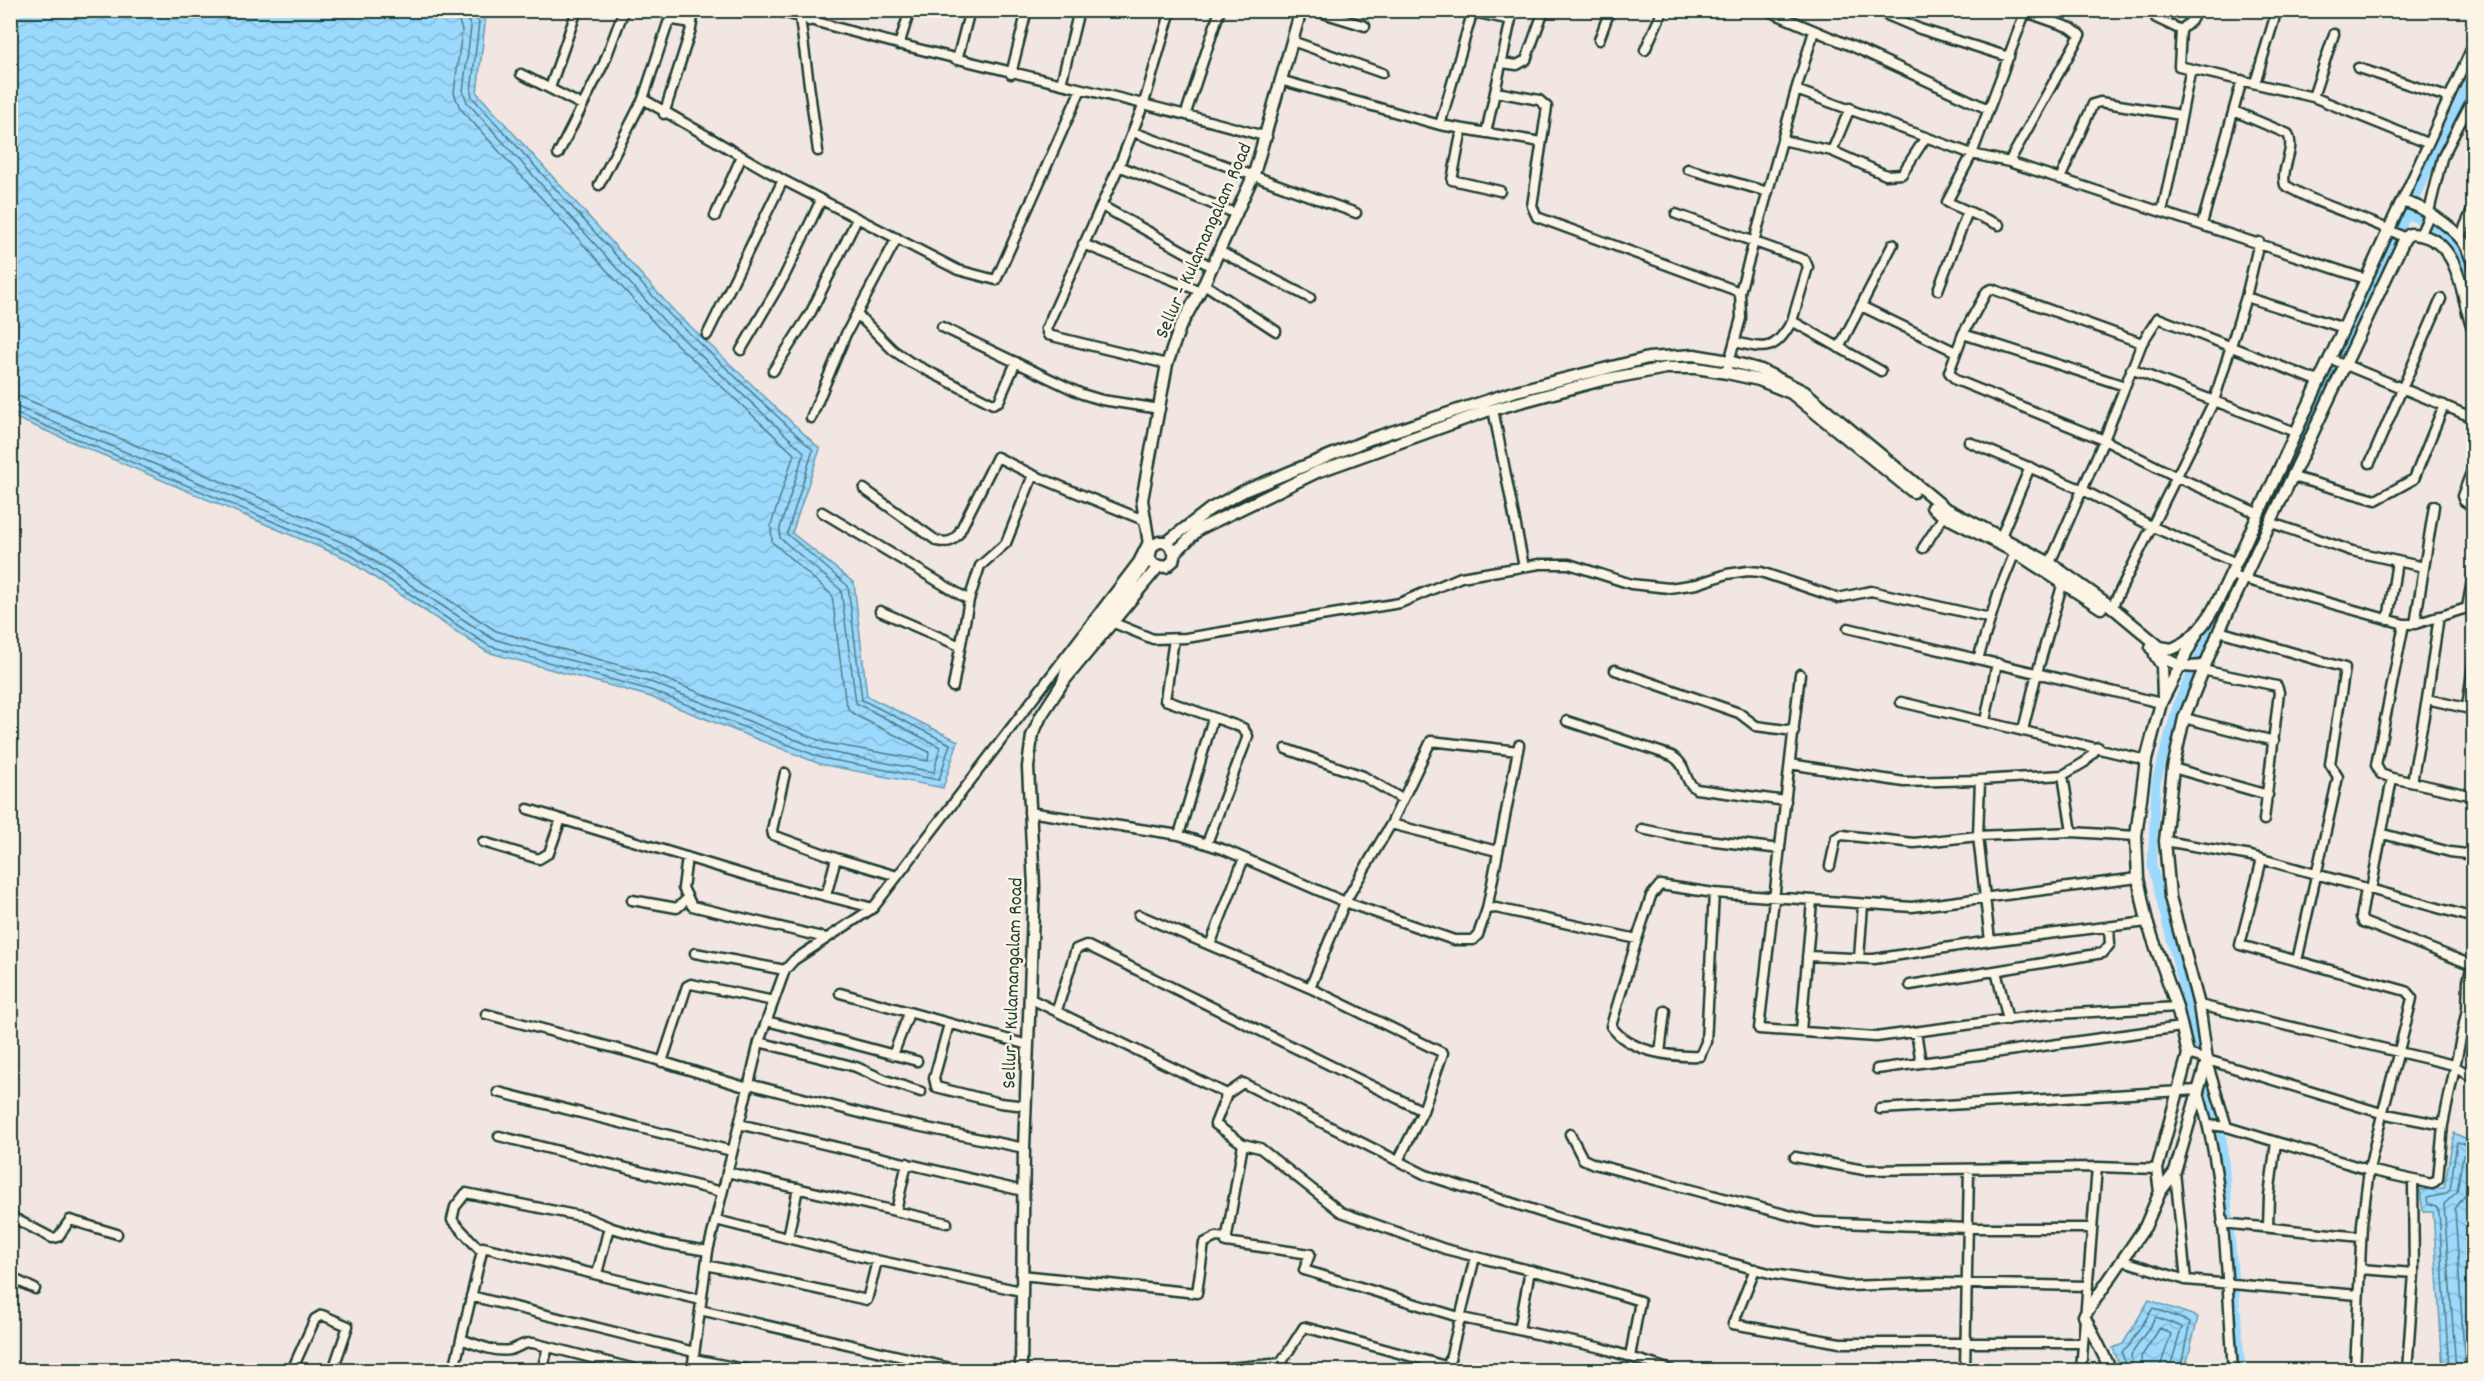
<svg xmlns="http://www.w3.org/2000/svg" width="2484" height="1381" font-family="Dekko,sans-serif">
  <defs>
    <pattern id="water-waves" width="16" height="10" patternUnits="userSpaceOnUse" patternTransform="scale(1.5)"><rect width="16" height="10" fill="#9bd9fd"/><path d="M0 5q4-4 8 0t8 0" fill="none" stroke="#85bbd9"/></pattern>
  </defs>
  <rect width="100%" height="100%" fill="#f2e6e2"/>
  <filter id="ink" filterUnits="userSpaceOnUse"><feTurbulence type="fractalNoise" baseFrequency=".0167" numOctaves="2"/><feDisplacementMap in="SourceGraphic" scale="12" xChannelSelector="R" yChannelSelector="G"/><feConvolveMatrix kernelMatrix="1 2 1 2 8 2 1 2 1" color-interpolation-filters="sRGB"/></filter>
  <g filter="url(#ink)">
    <path fill="url(#water-waves)" stroke="#699bad" stroke-width="1.5" d="M468 10 486 16 477 93 675 312 820 449 792 533 854 583 867 696 958 741 943 788 820 764 648 696 487 652 345 558 11 416V11Z
      M2454 1133 2473 1142V1370H2443L2433 1212H2423L2420 1190 2444 1188Z
      M2149 1300 2198 1317 2186 1366 2177 1370H2121L2113 1348 2123 1344Z"/>
    <g fill="none" stroke-linecap="round" stroke-linejoin="round">
      <path stroke="#517b84" stroke-width="1.5" d="M10 395 21 397 355 538 496 631 655 675 826 743 928 761 929 752 857 716 849 710 845 699 832 595 772 542 771 525 794 454 659 328 460 108 454 93 462 30 455 10
        M10 404 351 546 493 639 653 683 824 751 934 772 940 747 856 703 841 590 780 538V528L804 452 665 322 467 102 463 91 471 27 464 10
        M10 411 348 553 489 646 650 690 822 758 939 780 950 744 862 700 848 586 787 534 813 450 671 316 472 97 471 92 479 22 472 16 471 10
        M2126 1370 2122 1352 2128 1347 2153 1308 2190 1322 2182 1361 2176 1370
        M2133 1370 2131 1355 2156 1317 2182 1327 2169 1370
        M2142 1370 2141 1357 2160 1328 2171 1334 2159 1370
        M2449 1370 2439 1212 2436 1207 2428 1204 2427 1198 2445 1194 2450 1190 2457 1142 2474 1147
        M2456 1370 2444 1204 2457 1192 2463 1155H2474
        M2465 1370 2455 1209 2466 1194 2470 1166 2474 1164"/>
      <path stroke="#9bd9fd" stroke-width="9" d="M2409 215C2457 234 2463 255 2474 303
        M2241 1370 2222 1137 2152 866 2156 782 2179 700 2474 72"/>
      <defs>
        <path id="minor" d="M776 10C938 59 1104 90 1267 137
          M1313 10 1365 26
          M1766 10 1856 48 1988 109
          M1875 10 1920 29 2009 57
          M2155 10 2156 18 2181 30 2179 66 2313 97 2427 143
          M1473 12 1511 20
          M800 18 818 151
          M809 21 815 10
          M2181 30 2191 21 2197 10
          M1599 40 1610 10
          M1292 41 1382 73
          M899 45 910 10
          M1645 50 1663 10
          M957 60 970 10
          M1502 63 1517 65 1526 60 1544 10
          M2358 68 2447 97
          M521 74 582 105
          M1011 74 1027 10
          M1280 80 1440 125 1473 10
          M2255 83 2274 20
          M1061 84 1079 10
          M550 88 577 10
          M1796 90 1814 31
          M1496 92 1539 100 1547 107 1532 206 1537 217 1740 292
          M2313 97 2334 34
          M643 99 783 180
          M2234 111 2288 134C2296 150 2280 168 2285 185 2322 208 2367 216 2405 238
          M1186 113 1220 10
          M664 114 691 29 694 10
          M1440 125 1541 142
          M1462 129 1452 180 1500 191
          M1133 132 1356 213
          M1486 133 1513 10
          M1782 140 1832 151 1886 175 1902 174 1926 137
          M1832 151 1850 108
          M558 154 604 63 624 10
          M2009 162 2080 35 2071 28 2020 10
          M1119 166 1237 214
          M1688 169 1768 192
          M2060 179 2093 104 2100 102 2181 115
          M599 185 643 99 668 23 673 20 692 23
          M2401 203 2474 43
          M1102 206 1212 267
          M2162 211C2174 164 2180 117 2191 69
          M1676 214 1805 260 1808 267 1792 321
          M715 216 741 158
          M2202 224 2242 80
          M1999 225 1947 202 1972 154 2026 10
          M2420 235 2427 220 2442 158 2474 96
          M2460 237 2474 206
          M1083 244 1200 291
          M1219 251 1310 298
          M1204 284 1276 331
          M1938 290 1968 211
          M2246 297 2344 328
          M1861 306 1956 352
          M857 314 893 350 910 362 993 404 999 401 1016 362
          M942 327 1082 394 1102 400 1160 409
          M1963 334 2125 386
          M707 335 783 180 958 270 996 280 1081 89
          M1735 342C1767 350 1775 351 1792 321L1881 371
          M2142 343 1992 289 1987 291 1963 334 1949 372 1956 380 2104 440 2175 476 2259 514
          M1839 348 1893 244
          M741 350 784 277 821 200
          M2329 358 2474 418
          M1167 364 1048 335 1046 329 1119 166 1144 103 1171 10
          M2131 369 2295 432
          M773 371 811 312 857 219
          M1726 373 1741 318 1740 292 1796 90 1972 154 2009 162 2366 279
          M1493 409 1524 567
          M811 418 846 334 897 238
          M1969 442 2083 490 2153 527 2236 563
          M2370 463 2441 299
          M2474 465 2462 496 2464 501 2474 508
          M2293 477 2376 500 2414 479 2444 405
          M864 489 937 541C948 543 953 542 959 533L997 457 1033 475
          M822 512 969 600
          M2272 523 2352 551 2424 567
          M1999 541 2030 467
          M1923 548 1944 516
          M2050 563 2104 440 2142 343 2158 318 2318 381
          M2230 575 2404 624H2415L2467 608 2474 570
          M2112 607 2214 401 2246 297 2259 242
          M880 611 960 646
          M2388 620 2397 561
          M1109 621 1153 639 1186 638 1400 603 1461 577 1540 564H1569L1631 584 1669 588 1697 584 1727 574 1748 571 1761 572 1838 598 1871 591 1990 618
          M2415 624 2434 506
          M1848 628 2161 703
          M2219 631 2345 668 2330 764 2338 777 2297 961
          M1174 639 1165 700 1243 728 1248 736 1207 843
          M1978 659 1998 594 2015 552
          M1615 670 1739 713 1756 726 1794 731
          M2202 670 2277 686 2279 692 2264 820
          M1800 674 1759 1029 1876 1037 2041 1015 2177 1007
          M953 687 969 600 980 566 1006 543 1033 475 1146 521
          M2427 699 2439 616
          M1901 702 2146 760
          M2467 707 2474 659
          M2184 718 2274 741
          M1567 721 1672 756C1689 766 1682 780 1696 789L1786 801
          M1985 721 1997 663
          M2023 730 2037 673 2063 582
          M1286 749 1363 776 1402 799
          M1790 764 1904 782 1980 780 1978 836 1990 941 2147 922
          M2173 768 2268 795
          M785 773 772 830 773 835 836 858 897 876
          M2063 775 2085 762 2098 747
          M2392 778 2381 774 2376 765 2404 624
          M1980 780 2063 775 2072 832
          M2412 782 2427 699 2474 710
          M528 809 752 877 873 908
          M1029 812 1179 835 1225 850 1345 902 1391 824 1431 741 1518 751
          M1391 824 1497 851
          M1642 829 1675 836 1780 849
          M2383 834 2450 852 2474 855
          M1179 835 1213 718
          M2165 841 2251 856 2474 918
          M483 842 539 859 549 853 561 819
          M687 857 683 888 692 906 826 938
          M2262 859 2240 945 2406 991 2412 998C2399 1056 2381 1112 2369 1170L2432 1184 2438 1179 2443 1125 2467 1009 2468 981 2474 956
          M1830 866 1836 838 1842 835 1914 843 1978 836 2072 832 2136 836
          M2366 889 2361 917 2363 922 2472 965
          M2371 890 2392 778 2474 796
          M826 896 836 858
          M632 900 677 908 687 899
          M1487 909 1519 745
          M1139 915 1310 988 1443 1053 1423 1111 1398 1161
          M1637 939 1611 1026C1629 1052 1671 1057 1700 1056L1706 1042 1714 893
          M1210 945 1244 858
          M695 953 785 970
          M1807 956 1874 959 1990 941
          M1859 958 1863 905
          M1996 971 2008 1020
          M1910 985 2103 953 2110 944 2109 928
          M1310 988 1345 902 1454 940H1473L1478 935 1487 909 1496 908 1637 939 1651 896 1660 885 1714 893 1912 907 2138 878
          M840 993 1028 1045
          M1031 999 1227 1094 1243 1083 1426 1175 1559 1218 1773 1274 1847 1286 1937 1283 2088 1286
          M2199 1005 2454 1065 2474 1079
          M1057 1010 1076 949 1086 945 1423 1111
          M486 1014 644 1056 748 1088
          M767 1021 917 1061
          M949 1024 934 1078 936 1087 1000 1103 1026 1106
          M1801 1031 1812 901
          M1916 1032 1921 1063
          M759 1042 856 1067 885 1080 921 1092
          M1660 1053 1665 1011
          M2188 1054 2381 1113 2443 1125
          M893 1055 909 1013
          M662 1062 687 986 691 984 774 1001
          M2207 1062 2227 1127
          M1877 1069 2181 1027
          M749 1084 883 1119 1024 1148
          M498 1092 732 1151
          M1227 1094 1215 1124 1243 1144 1226 1242 1310 1254 1304 1270 1462 1318 1602 1348 1671 1370
          M1880 1109 2198 1090C2226 1180 2226 1277 2233 1370
          M739 1124 1023 1191
          M2209 1125 2227 1127 2369 1170 2362 1224 2355 1370
          M1570 1134 1583 1159 1594 1164 1815 1222 1968 1228H2092
          M499 1136 722 1192
          M1243 1144 1260 1148 1341 1212 1445 1249 1585 1284 1640 1301 1630 1357
          M1795 1157 1864 1170 2097 1167
          M727 1172 947 1223
          M2175 1172 2186 1280
          M896 1211 907 1163
          M10 1216 52 1238 58 1237 70 1220 117 1234
          M716 1220 862 1257 1021 1291
          M2222 1223 2361 1237
          M2268 1227 2269 1196 2276 1142
          M788 1238 798 1188
          M480 1250 452 1220 455 1207 466 1193 585 1217 612 1228
          M2124 1261 2186 1280 2358 1295
          M706 1265 867 1300 877 1261
          M1755 1269 1733 1324 1840 1343H2083
          M2360 1269 2414 1273
          M597 1274 608 1231 612 1228 666 1244 708 1251
          M1021 1275 1197 1293 1204 1243 1216 1237 1227 1238
          M10 1277 35 1289
          M471 1296 694 1352
          M700 1310 959 1370
          M1519 1330 1530 1270
          M461 1339C475 1344 495 1353 510 1350 519 1348 522 1342 533 1343L639 1370
          M694 1359 749 1370
          M456 1361 483 1247 701 1300
          M1448 1367 1475 1257
          M117 1370H149
          M292 1370 315 1319 322 1315 348 1326 333 1370
          M542 1370 548 1347
          M692 1370 708 1251 748 1088 759 1042 785 970 794 960 873 908 1138 562 1148 542
          M1207 1370 1281 1363 1304 1327 1460 1370
          M1965 1370 1969 1169
          M2081 1370 2097 1167 2157 1169
          M2407 1370 2414 1273 2413 1181"/>
        <path id="major" d="M1932 507 1944 516 2015 552 2101 608
          M1167 542 1210 509 1244 491 1370 439 1516 391 1648 358 1694 355 1729 361 1761 370 1805 392 1945 508 2050 563 2112 607 2160 647 2172 649C2208 634 2220 595 2236 563L2401 203C2414 199 2453 228 2462 240 2468 248 2471 257 2474 267
          M1150 550 1142 500 1167 364 1180 327 1204 284 1254 174 1301 10
          M1175 553 1199 529 1317 472 1487 411 1602 380 1666 368H1696L1727 373 1759 380 1791 393 1913 492
          M2151 648C2167 661 2183 671 2205 665
          M2155 655 2162 666 2163 697
          M1063 681 1068 664 1128 589 1149 558 1152 546 1159 542H1167L1175 553 1173 561 1166 567 1154 565 1149 558
          M2160 1192 2157 1169 2188 1054 2177 1007 2147 922 2138 878 2136 836 2146 760 2161 703 2196 635
          M1021 1370 1024 1148 1034 886 1028 767 1032 736 1041 716 1063 682 1158 567
          M2111 1370 2084 1316 2145 1227 2160 1192 2175 1172 2207 1060 2199 1005 2170 897 2165 841 2173 768 2184 718 2219 631 2405 238 2410 234C2462 235 2460 297 2474 332"/>
      </defs>
      <use href="#minor" stroke="#1f3d34" stroke-width="13"/>
      <use href="#major" stroke="#1f3d34" stroke-width="15"/>
      <use href="#minor" stroke="#fcf5e5" stroke-width="8"/>
      <use href="#major" stroke="#fcf5e5" stroke-width="10"/>
    </g>
  </g>
  <g text-anchor="middle" stroke-width="5" stroke-linejoin="round" paint-order="stroke">
    <g font-size="20" fill="#1f3d34" stroke="#fcf5e5">
      <text transform="translate(1202 240) rotate(-66)" y="7">Sellur - Kulamangalam Road</text>
      <text transform="translate(1011 983) rotate(-88)" y="7">Sellur - Kulamangalam Road</text>
    </g>
  </g>
  <rect width="2484" height="1381" fill="none" stroke="#fcf5e5" stroke-width="36"/>
  <rect x="18" y="18" width="2448" height="1345" fill="none" stroke="#1f3d34" stroke-width="2" filter="url(#ink)"/>
</svg>
